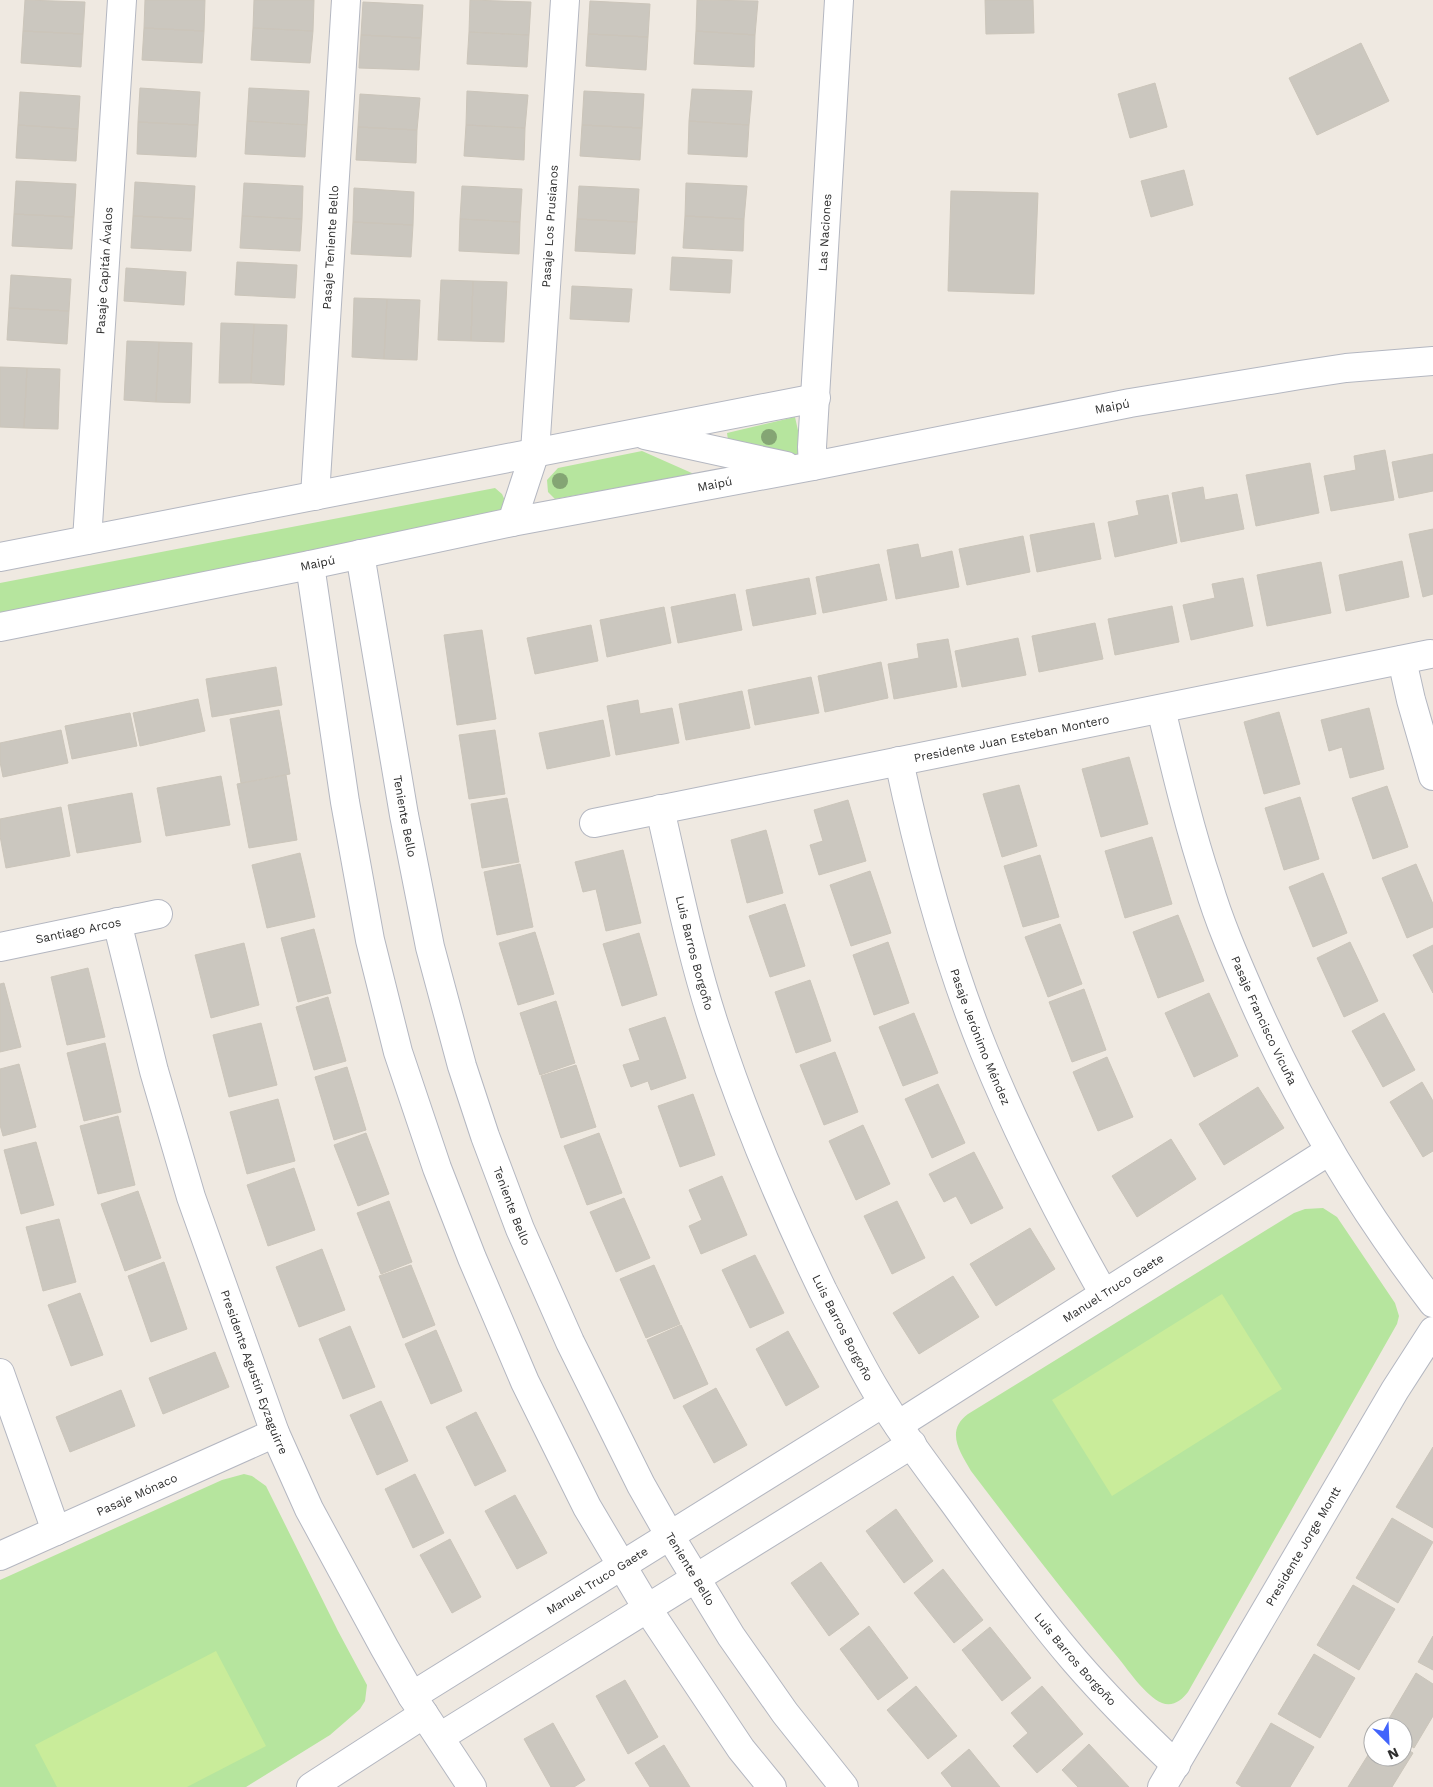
<svg xmlns="http://www.w3.org/2000/svg" width="1433" height="1787" font-family="'Work Sans',sans-serif">
  <rect width="100%" height="100%" fill="#efe9e1"/>
  <path fill="#b6e59e" d="M795 417 803 453 789 456 728 440 727 433Z
    M642 451 694 474 555 499 548 492 547 480 558 468Z
    M495 488 502 494 507 505 500 514 0 613V583Z
    M1323 1208 1337 1217 1395 1303 1399 1316 1397 1324 1188 1692C1182 1700 1173 1707 1162 1703 1145 1696 1127 1668 1115 1654 1065 1594 1018 1533 971 1471 960 1452 945 1431 968 1414L1294 1213 1305 1209Z
    M244 1474 252 1476 266 1486 338 1631 367 1685 365 1701 360 1709 330 1735 246 1787H0V1580L222 1480Z"/>
  <path fill="#c9ec9a" d="M1222 1294 1282 1389 1112 1496 1052 1400Z
    M216 1651 266 1746 187 1787H57L35 1745Z"/>
  <path fill="#cbc7bf" stroke="#cbc5ba" d="M25 0 85 2 83 34 23 31Z
    M145 0H205L204 31 144 28Z
    M254 0H314L313 31 253 28Z
    M470 0 531 2 529 35 469 32Z
    M697 0 758 1 755 35 696 31Z
    M985 0H1033L1034 33 986 34Z
    M590 1 650 4 648 37 588 34Z
    M363 2 423 5 421 38 361 35Z
    M144 28 204 31 202 63 142 60Z
    M253 28 313 31 310 63 251 60Z
    M23 31 83 34 81 67 21 63Z
    M696 31 755 35 754 67 694 64Z
    M469 32 529 35 527 67 467 64Z
    M588 34 648 37 646 70 586 66Z
    M361 35 421 38 419 70 359 68Z
    M1361 43 1389 101 1317 135 1289 78Z
    M1155 83 1167 127 1130 138 1118 94Z
    M140 88 200 92 198 125 138 122Z
    M249 88 309 91 307 125 247 121Z
    M692 89 752 91 749 125 689 121Z
    M467 91 528 95 525 128 466 125Z
    M584 91 644 94 642 128 582 125Z
    M20 92 80 96 78 129 18 125Z
    M360 94 420 98 417 130 358 127Z
    M247 121 307 125 305 157 245 154Z
    M689 121 749 125 747 157 688 154Z
    M138 122 198 125 196 157 137 154Z
    M18 125 78 129 76 161 16 158Z
    M466 125 525 128 524 160 464 156Z
    M582 125 642 128 640 160 580 156Z
    M358 127 417 130 416 163 356 160Z
    M1184 170 1193 205 1151 217 1141 181Z
    M16 181 76 184 74 217 14 214Z
    M135 182 195 186 193 219 133 216Z
    M244 183 303 186 302 219 242 216Z
    M686 183 747 186 744 219 685 216Z
    M462 186 522 189 520 222 460 219Z
    M579 186 639 189 637 222 577 219Z
    M354 188 414 192 413 225 353 222Z
    M951 191 1038 193 1034 294 948 291Z
    M14 214 74 217 72 249 12 246Z
    M133 216 193 219 191 251 131 248Z
    M242 216 302 219 300 251 240 248Z
    M685 216 744 219 743 251 683 248Z
    M460 219 520 222 519 254 459 251Z
    M577 219 637 222 635 254 575 251Z
    M353 222 413 225 411 257 351 254Z
    M672 257 732 260 730 293 670 290Z
    M237 262 297 265 295 298 235 295Z
    M126 268 186 272 184 305 124 301Z
    M11 275 71 279 69 311 9 308Z
    M441 280 473 281 471 341 438 340Z
    M473 281 507 282 504 342 471 341Z
    M572 286 632 289 629 322 570 319Z
    M354 298 387 299 384 359 352 357Z
    M387 299 420 300 417 360 384 359Z
    M9 308 69 311 67 344 7 340Z
    M221 323 254 324 251 383H219Z
    M254 324 287 325 284 385 251 383Z
    M127 341 159 342 156 402 124 400Z
    M159 342 192 343 190 403 156 402Z
    M0 367 27 368 24 428 0 427Z
    M27 368 60 369 58 429 24 428Z
    M1385 450 1394 500 1331 511 1324 476 1356 470 1354 456Z
    M1433 454V491L1399 498 1392 462Z
    M1310 463 1319 513 1256 526 1246 475Z
    M1203 487 1205 500 1237 494 1244 529 1181 542 1172 493Z
    M1168 495 1177 543 1115 557 1108 522 1139 515 1136 501Z
    M1094 523 1101 559 1037 572 1030 535Z
    M1433 529V594L1423 597 1409 534Z
    M1023 536 1030 572 967 585 959 549Z
    M918 544 921 558 952 551 959 587 896 599 887 550Z
    M1402 561 1409 597 1346 611 1339 575Z
    M1321 562 1331 613 1267 626 1257 575Z
    M879 564 887 600 823 613 816 577Z
    M809 578 816 614 753 626 746 590Z
    M1243 578 1253 626 1191 640 1183 605 1215 598 1212 584Z
    M735 594 742 630 678 643 671 607Z
    M1172 606 1179 642 1115 655 1108 619Z
    M664 607 671 643 607 657 600 620Z
    M1095 623 1103 659 1039 672 1032 636Z
    M591 625 598 661 535 674 527 638Z
    M482 630 496 719 457 725 444 635Z
    M1018 638 1026 675 962 687 955 651Z
    M948 639 957 687 894 699 888 664 919 658 917 644Z
    M881 662 888 698 825 712 818 676Z
    M276 667 282 705 212 717 206 679Z
    M811 677 819 713 755 725 748 690Z
    M742 691 750 728 686 740 679 704Z
    M198 699 205 731 140 746 133 713Z
    M638 700 640 714 672 708 679 743 616 755 607 706Z
    M1369 708 1384 769 1350 778 1342 747 1329 751 1321 720Z
    M279 710 290 774 241 783 230 719Z
    M1279 712 1300 784 1264 794 1244 722Z
    M130 713 137 746 72 759 65 726Z
    M603 720 610 756 547 769 539 733Z
    M61 730 68 763 3 777 0 762V743Z
    M495 730 505 794 469 799 459 735Z
    M1129 757 1148 824 1101 837 1082 769Z
    M286 775 297 840 249 848 237 784Z
    M221 776 230 825 166 836 157 788Z
    M1019 785 1037 846 1002 857 983 794Z
    M1387 786 1408 847 1373 859 1352 798Z
    M132 793 141 842 77 853 68 805Z
    M1300 797 1319 859 1284 870 1265 808Z
    M507 798 519 862 482 868 471 804Z
    M848 800 866 861 819 875 810 845 823 841 814 810Z
    M61 807 70 856 6 868 0 836V819Z
    M766 830 783 893 747 903 731 840Z
    M1152 837 1172 904 1125 918 1105 851Z
    M623 850 641 923 606 931 596 889 583 892 575 862Z
    M300 853 315 917 267 928 252 865Z
    M1040 855 1059 917 1023 927 1004 866Z
    M520 864 533 927 497 935 484 872Z
    M1416 864 1433 904V927L1407 938 1382 878Z
    M870 871 891 933 851 946 830 885Z
    M1323 873 1347 933 1313 947 1289 887Z
    M785 904 805 966 770 977 749 916Z
    M1178 915 1204 981 1158 998 1133 932Z
    M1060 924 1082 984 1048 997 1025 937Z
    M314 929 331 993 298 1002 281 938Z
    M535 932 554 994 518 1005 499 943Z
    M639 933 657 995 622 1006 603 944Z
    M888 942 909 1003 874 1015 853 955Z
    M1350 942 1378 1001 1344 1017 1317 958Z
    M244 943 259 1005 211 1018 195 955Z
    M1433 945V993L1413 955Z
    M88 968 105 1037 67 1045 51 977Z
    M810 980 831 1041 796 1053 775 992Z
    M4 983 21 1047 0 1052V984Z
    M1084 989 1106 1050 1072 1062 1049 1002Z
    M1209 993 1238 1056 1194 1077 1165 1013Z
    M328 997 346 1061 314 1070 296 1007Z
    M556 1001 575 1063 540 1075 520 1013Z
    M914 1013 938 1073 903 1086 879 1027Z
    M1384 1013 1415 1070 1383 1087 1352 1031Z
    M665 1017 686 1078 651 1090 648 1081 631 1087 623 1065 640 1060 629 1029Z
    M261 1023 277 1085 229 1097 213 1035Z
    M105 1043 121 1112 84 1121 67 1053Z
    M835 1052 858 1112 824 1125 800 1065Z
    M1107 1057 1133 1117 1098 1131 1073 1072Z
    M19 1064 36 1127 3 1136 0 1125V1069Z
    M576 1065 596 1127 561 1138 541 1076Z
    M347 1067 366 1130 334 1140 315 1077Z
    M1422 1082 1433 1101V1151L1423 1157 1390 1102Z
    M938 1084 965 1143 932 1158 905 1099Z
    M1258 1087 1284 1128 1224 1165 1199 1124Z
    M693 1094 715 1155 680 1167 658 1106Z
    M278 1099 295 1161 247 1174 230 1112Z
    M118 1116 135 1185 98 1194 80 1126Z
    M863 1125 890 1184 856 1200 829 1141Z
    M366 1133 389 1194 358 1206 334 1145Z
    M599 1133 622 1193 587 1205 564 1146Z
    M1171 1139 1196 1179 1137 1217 1112 1176Z
    M36 1142 54 1205 21 1214 4 1150Z
    M974 1152 1003 1208 971 1224 956 1196 944 1202 929 1174Z
    M294 1168 315 1230 268 1246 247 1185Z
    M722 1176 747 1235 701 1254 689 1226 702 1220 689 1190Z
    M138 1191 161 1258 125 1271 101 1204Z
    M624 1198 650 1258 616 1272 590 1212Z
    M389 1201 412 1262 381 1274 357 1213Z
    M897 1201 925 1258 892 1274 864 1216Z
    M59 1219 76 1282 43 1291 26 1227Z
    M1030 1228 1055 1269 996 1306 970 1264Z
    M322 1249 345 1310 299 1327 276 1267Z
    M755 1255 784 1313 750 1328 722 1270Z
    M164 1262 187 1329 151 1342 128 1276Z
    M411 1265 435 1325 403 1338 379 1276Z
    M654 1265 680 1324 646 1338 620 1279Z
    M953 1276 979 1317 919 1354 893 1313Z
    M80 1293 103 1355 71 1366 48 1305Z
    M681 1325 708 1384 674 1399 647 1340Z
    M350 1326 375 1387 343 1399 319 1339Z
    M436 1330 462 1391 431 1404 405 1344Z
    M788 1331 819 1387 786 1406 756 1349Z
    M215 1352 229 1387 163 1414 149 1378Z
    M716 1388 747 1445 714 1463 683 1406Z
    M121 1390 135 1426 70 1452 56 1417Z
    M381 1401 408 1461 377 1475 350 1415Z
    M476 1412 506 1471 475 1486 446 1427Z
    M1433 1447V1528L1396 1507Z
    M415 1474 444 1533 413 1548 385 1489Z
    M515 1495 547 1553 517 1569 485 1511Z
    M896 1509 933 1561 904 1583 866 1531Z
    M1392 1518 1433 1542 1398 1603 1356 1578Z
    M450 1539 481 1597 452 1613 420 1555Z
    M821 1562 859 1614 829 1636 791 1583Z
    M943 1569 983 1620 954 1643 914 1593Z
    M1353 1585 1395 1609 1359 1670 1317 1645Z
    M869 1626 908 1678 878 1700 840 1649Z
    M990 1627 1031 1678 1002 1701 962 1650Z
    M1433 1636V1670L1418 1662Z
    M1314 1654 1355 1678 1320 1738 1278 1714Z
    M1416 1673 1433 1684V1716L1414 1748 1403 1741V1727H1384Z
    M625 1680 658 1737 628 1754 596 1696Z
    M916 1686 957 1736 928 1759 887 1710Z
    M1042 1686 1083 1734 1037 1773 1013 1746 1028 1733 1011 1713Z
    M553 1723 585 1780 574 1787H551L524 1739Z
    M1271 1723 1314 1747 1290 1787H1242L1236 1783Z
    M1089 1744 1129 1787H1078L1062 1770Z
    M664 1745 690 1787H650L635 1763Z
    M1373 1747V1757H1403V1747L1413 1753 1392 1787H1348Z
    M969 1749 1000 1787H952L941 1773Z"/>
  <g fill="none" stroke-linecap="round" stroke-linejoin="round">
    <defs>
      <g id="minor">
        <path d="M645 435 786 466"/>
        <path id="s1" d="M813 466 812 447 839 0"/>
        <path id="s2" d="M315 496 346 0"/>
        <path id="s3" d="M512 522 535 452 565 0"/>
        <path id="s4" d="M87 540 122 0"/>
        <path id="s5" d="M360 554 404 815 430 947 462 1066 485 1136 520 1229 570 1342 641 1485 670 1536 731 1636 785 1713 844 1787"/>
        <path d="M0 557 816 398"/>
        <path d="M310 565 345 802 370 940 398 1052 437 1168 472 1258 525 1382 587 1507 647 1608 741 1749 772 1787"/>
        <path id="s6" d="M0 627 310 565 512 522 813 466 1130 403 1300 375 1346 368 1433 361"/>
        <path d="M1402 660 1411 700 1433 776"/>
        <path id="s7" d="M1161 709C1175 767 1189 827 1208 884 1220 925 1238 965 1255 1004 1304 1114 1360 1208 1433 1303"/>
        <path id="s8" d="M899 761C920 860 946 957 984 1051 1018 1135 1059 1215 1104 1294"/>
        <path id="s9" d="M660 809C677 883 692 958 716 1030 745 1119 782 1206 823 1291 840 1324 856 1357 875 1389 899 1430 929 1469 957 1507 995 1560 1033 1612 1075 1661 1107 1698 1141 1732 1176 1765"/>
        <path id="s10" d="M594 823 1430 654"/>
        <path id="s11" d="M117 922 154 1071 191 1197 275 1433 309 1509 384 1647 412 1696 472 1787"/>
        <path id="s12" d="M0 947 158 914"/>
        <path d="M0 1373 56 1531"/>
        <path id="s13" d="M898 1425 1329 1151"/>
        <path id="s14" d="M0 1556 275 1433"/>
        <path id="s15" d="M412 1696 883 1403"/>
        <path d="M440 1737 912 1444"/>
        <path d="M311 1787 424 1714"/>
        <path id="s16" d="M1162 1787 1395 1390 1433 1331"/>
      </g>
    </defs>
    <use href="#minor" stroke="#b4b7c1" stroke-width="30"/>
    <use href="#minor" stroke="#fff" stroke-width="28"/>
  </g>
  <g fill="#84a574">
    <circle cx="769" cy="437" r="8"/>
    <circle cx="560" cy="481" r="8"/>
  </g>
  <g text-anchor="middle" stroke-width="5" stroke-linejoin="round" paint-order="stroke">
    <g font-size="12" fill="#2e2e2e" stroke="#fff">
      <text dy="4" stroke="none"><textPath href="#s3" startOffset="300">Pasaje Los Prusianos</textPath></text>
      <text dy="4" stroke="none"><textPath href="#s1" startOffset="234">Las Naciones</textPath></text>
      <text dy="4" stroke="none"><textPath href="#s2" startOffset="249">Pasaje Teniente Bello</textPath></text>
      <text dy="4" stroke="none"><textPath href="#s4" startOffset="270">Pasaje Capitán Ávalos</textPath></text>
      <text dy="4" stroke="none"><textPath href="#s6" startOffset="1134">Maipú</textPath></text>
      <text dy="4" stroke="none"><textPath href="#s6" startOffset="729">Maipú</textPath></text>
      <text dy="4" stroke="none"><textPath href="#s6" startOffset="324">Maipú</textPath></text>
      <text dy="4" stroke="none"><textPath href="#s10" startOffset="426">Presidente Juan Esteban Montero</textPath></text>
      <text dy="4" stroke="none"><textPath href="#s5" startOffset="266">Teniente Bello</textPath></text>
      <text dy="4" stroke="none"><textPath href="#s12" startOffset="80">Santiago Arcos</textPath></text>
      <text dy="4" stroke="none"><textPath href="#s9" startOffset="148">Luis Barros Borgoño</textPath></text>
      <text dy="4" stroke="none"><textPath href="#s7" startOffset="329">Pasaje Francisco Vicuña</textPath></text>
      <text dy="4" stroke="none"><textPath href="#s8" startOffset="288">Pasaje Jerónimo Méndez</textPath></text>
      <text dy="4" stroke="none"><textPath href="#s5" startOffset="671">Teniente Bello</textPath></text>
      <text dy="4" stroke="none"><textPath href="#s13" startOffset="255">Manuel Truco Gaete</textPath></text>
      <text dy="4" stroke="none"><textPath href="#s9" startOffset="552">Luis Barros Borgoño</textPath></text>
      <text dy="4" stroke="none"><textPath href="#s11" startOffset="471">Presidente Agustín Eyzaguirre</textPath></text>
      <text dy="4" stroke="none"><textPath href="#s14" startOffset="150">Pasaje Mónaco</textPath></text>
      <text dy="4" stroke="none"><textPath href="#s16" startOffset="279">Presidente Jorge Montt</textPath></text>
      <text dy="4" stroke="none"><textPath href="#s5" startOffset="1076">Teniente Bello</textPath></text>
      <text dy="4" stroke="none"><textPath href="#s15" startOffset="218">Manuel Truco Gaete</textPath></text>
      <text dy="4" stroke="none"><textPath href="#s9" startOffset="958">Luis Barros Borgoño</textPath></text>
    </g>
  </g>
  <g transform="translate(1388 1742) rotate(156)"><circle r="24" fill="#ffffff" stroke="#ababab"/>
  <path d="M0-4L9 19L0 12L-9 19Z" fill="#4264fb"/>
  <text y="-8" font-size="14" font-weight="bold" text-anchor="middle" fill="#2e2e2e">N</text>
  </g>
</svg>
